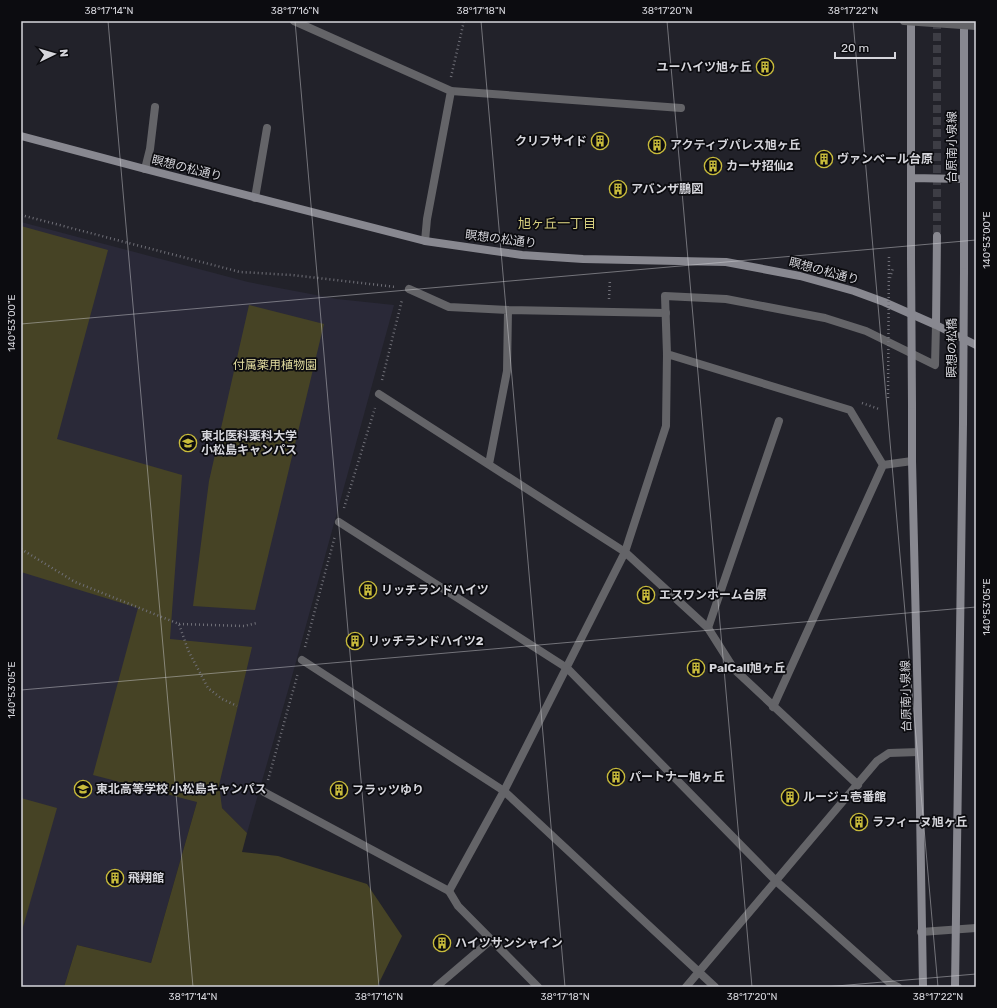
<svg xmlns="http://www.w3.org/2000/svg" width="997" height="1008" font-family="Rubik,'Noto Sans JP',sans-serif">
  <rect width="100%" height="100%" fill="#22222a"/>
  <path fill="#2a2938" d="M21 222 248 282 337 299 394 305 291 680 247 833 222 808 197 802 151 963 77 945 64 987H21Z"/>
  <path fill="#464325" d="M21 226 108 250 57 439 182 475 170 639 252 647 219 785 222 808 247 833 242 852 278 856 367 884 402 936 377 987H64L77 945 151 963 197 802 93 775 138 608 21 572Z
    M249 305 324 324 255 610 193 606 209 481Z
    M21 798 57 808 21 934Z"/>
  <g fill="none" stroke-linecap="round" stroke-linejoin="round">
    <path stroke="#3d3d45" stroke-width="8" stroke-dasharray="8 4" stroke-linecap="butt" d="M937 21V236"/>
    <path stroke="#707078" stroke-width="2.5" stroke-dasharray="1 3" stroke-linecap="butt" d="M451 77 464 21
      M21 215 240 272 292 275 396 287
      M890 278 893 268
      M609 299 610 279
      M382 380 402 300
      M862 403 879 409
      M344 508 375 408
      M21 549 75 582 179 624 188 650 208 688 222 699 237 706
      M179 624 244 626 257 623
      M305 647 335 536
      M268 780 298 673"/>
    <path stroke="#646468" stroke-width="8" d="M451 91 681 108
      M409 289 449 307 508 310 666 313
      M379 394 625 552
      M489 464 507 371 508 310
      M339 522 567 668
      M708 628 779 421
      M302 660 504 791
      M264 792 449 891
      M436 987 491 940"/>
    <path stroke="#646468" stroke-width="8" d="M294 21 451 91 427 219 425 241
      M145 169 150 149 155 107
      M255 198 267 128
      M667 354 850 410 883 465 912 461
      M625 552 708 628 734 669 858 785
      M567 668 776 881 890 983 898 987
      M773 707 883 465
      M504 791 715 987
      M921 932 976 928
      M538 987 458 906 449 891 504 791 625 552 666 426 667 354 665 296 726 299 825 318 866 331 935 365 936 325
      M686 987 877 761 889 753 919 752"/>
    <path stroke="#888890" stroke-width="8" d="M21 136 145 169 425 241 522 255 583 259 726 262 800 276 854 291 884 302 936 325 976 345
      M911 178 964 179
      M911 258V21
      M964 272V21
      M936 325 937 236
      M912 405V461L919 752 923 987
      M955 987 963 423"/>
    <path stroke="#707078" stroke-width="2.5" stroke-dasharray="1 3" stroke-linecap="butt" d="M888 398 889 255"/>
    <path stroke="#646468" stroke-width="8" d="M904 21 976 26"/>
    <path stroke="#888890" stroke-width="8" d="M911 258 912 405
      M963 423 964 272"/>
  </g>
  <path fill="none" stroke="#d6d6dc" stroke-width="1" stroke-opacity="0.45" d="M108 21 193 987M295 21 379 987M481 21 565 987M667 21 752 987M853 21 938 987M21 324 976 240M21 690 976 607M825 987 976 974"/>
  <defs>
    <symbol id="building-ring" viewBox="-11 -11 22 22"><circle r="9.5" fill="#0c0c10" stroke="#c8bb3b" stroke-width="1.5"/><path d="M-4-6H4V6H1V3H-1V6H-4ZM-2.5-4.3h1.7v1.8h-1.7ZM.8-4.3h1.7v1.8H.8ZM-2.5-1h1.7V.8h-1.7ZM.8-1h1.7V.8H.8Z" fill="#c8bb3b"/></symbol>
    <symbol id="university-ring" viewBox="-11 -11 22 22"><circle r="9.5" fill="#0c0c10" stroke="#c8bb3b" stroke-width="1.5"/><path d="M0-5L7-2L0 1L-7-2ZM-4 1L0 2.5L4 1V4Q0 6-4 4Z" fill="#c8bb3b"/></symbol>
    <symbol id="school-ring" viewBox="-11 -11 22 22"><circle r="9.5" fill="#0c0c10" stroke="#c8bb3b" stroke-width="1.5"/><path d="M0-5L7-2L0 1L-7-2ZM-4 1L0 2.5L4 1V4Q0 6-4 4Z" fill="#c8bb3b"/></symbol>
  </defs>
  <g fill-rule="evenodd">
    <use href="#building-ring" x="755" y="57" width="20" height="20"/>
    <use href="#building-ring" x="590" y="131" width="20" height="20"/>
    <use href="#building-ring" x="647" y="135" width="20" height="20"/>
    <use href="#building-ring" x="814" y="149" width="20" height="20"/>
    <use href="#building-ring" x="703" y="156" width="20" height="20"/>
    <use href="#building-ring" x="608" y="179" width="20" height="20"/>
    <use href="#university-ring" x="178" y="433" width="20" height="20"/>
    <use href="#building-ring" x="358" y="580" width="20" height="20"/>
    <use href="#building-ring" x="636" y="585" width="20" height="20"/>
    <use href="#building-ring" x="345" y="631" width="20" height="20"/>
    <use href="#building-ring" x="686" y="658" width="20" height="20"/>
    <use href="#building-ring" x="606" y="767" width="20" height="20"/>
    <use href="#school-ring" x="73" y="779" width="20" height="20"/>
    <use href="#building-ring" x="329" y="780" width="20" height="20"/>
    <use href="#building-ring" x="780" y="787" width="20" height="20"/>
    <use href="#building-ring" x="849" y="812" width="20" height="20"/>
    <use href="#building-ring" x="105" y="868" width="20" height="20"/>
    <use href="#building-ring" x="432" y="933" width="20" height="20"/>
  </g>
  <g text-anchor="middle" stroke-width="3.5" stroke-linejoin="round" paint-order="stroke">
    <g font-size="12" font-weight="bold" fill="#d6d6dc" stroke="#0c0c10" text-anchor="start">
      <text x="752" y="71" text-anchor="end">ユーハイツ旭ヶ丘</text>
      <text x="587" y="145" text-anchor="end">クリフサイド</text>
      <text x="670" y="149">アクティブパレス旭ヶ丘</text>
      <text x="837" y="163">ヴァンベール台原</text>
      <text x="726" y="170">カーサ招仙2</text>
      <text x="631" y="193">アバンザ鵬図</text>
      <text x="201" y="440">東北医科薬科大学<tspan x="201" dy="14">小松島キャンパス</tspan></text>
      <text x="381" y="594">リッチランドハイツ</text>
      <text x="659" y="599">エスワンホーム台原</text>
      <text x="368" y="645">リッチランドハイツ2</text>
      <text x="709" y="672">PalCall旭ヶ丘</text>
      <text x="629" y="781">パートナー旭ヶ丘</text>
      <text x="96" y="793">東北高等学校 小松島キャンパス</text>
      <text x="352" y="794">フラッツゆり</text>
      <text x="803" y="801">ルージュ壱番館</text>
      <text x="872" y="826">ラフィーヌ旭ヶ丘</text>
      <text x="128" y="882">飛翔館</text>
      <text x="455" y="947">ハイツサンシャイン</text>
    </g>
    <g font-size="12" fill="#d6d6dc" stroke="#0c0c10">
      <text transform="translate(952 147) rotate(-90)" y="4">台原南小泉線</text>
      <text transform="translate(187 168) rotate(14)" y="4">瞑想の松通り</text>
      <text transform="translate(501 239) rotate(7)" y="4">瞑想の松通り</text>
      <text transform="translate(824 271) rotate(15)" y="4">瞑想の松通り</text>
      <text transform="translate(952 348) rotate(-90)" y="4">瞑想の松橋</text>
      <text transform="translate(906 696) rotate(-91)" y="4">台原南小泉線</text>
    </g>
    <g font-size="12" fill="#e2dc9f" stroke="#0c0c10">
      <text x="275" y="369">付属薬用植物園</text>
    </g>
    <g font-size="13" fill="#d5cd7e" stroke="#0c0c10">
      <text x="557" y="228">旭ヶ丘一丁目</text>
    </g>
  </g>
  <rect width="997" height="1008" fill="none" stroke="#0c0c10" stroke-width="44"/>
  <g transform="translate(54 54) rotate(85)" stroke="#0c0c10" stroke-width="3" paint-order="stroke">
  <path d="M0-3L7 15L0 10L-7 15Z" fill="#d6d6dc"/>
  <text y="-6" font-size="11" font-weight="bold" text-anchor="middle" fill="#d6d6dc">N</text>
  </g>
  <path d="M835 52v6h60v-6" fill="none" stroke="#d6d6dc" stroke-width="2"/>
  <text x="841" y="52" font-size="12" fill="#d6d6dc" stroke="#0c0c10" stroke-width="3" paint-order="stroke">20 m</text>
  <rect x="22" y="22" width="953" height="964" fill="none" stroke="#d6d6dc" stroke-width="1.5"/>
  <g font-size="10" text-anchor="middle" fill="#d6d6dc">
    <text x="109" y="14">38°17'14"N</text>
    <text x="295" y="14">38°17'16"N</text>
    <text x="481" y="14">38°17'18"N</text>
    <text x="667" y="14">38°17'20"N</text>
    <text x="853" y="14">38°17'22"N</text>
    <text transform="translate(986 240) rotate(-90)" y="4">140°53'00"E</text>
    <text transform="translate(11 323) rotate(-90)" y="4">140°53'00"E</text>
    <text transform="translate(986 607) rotate(-90)" y="4">140°53'05"E</text>
    <text transform="translate(11 690) rotate(-90)" y="4">140°53'05"E</text>
    <text x="193" y="1000">38°17'14"N</text>
    <text x="379" y="1000">38°17'16"N</text>
    <text x="565" y="1000">38°17'18"N</text>
    <text x="752" y="1000">38°17'20"N</text>
    <text x="938" y="1000">38°17'22"N</text>
  </g>
</svg>
